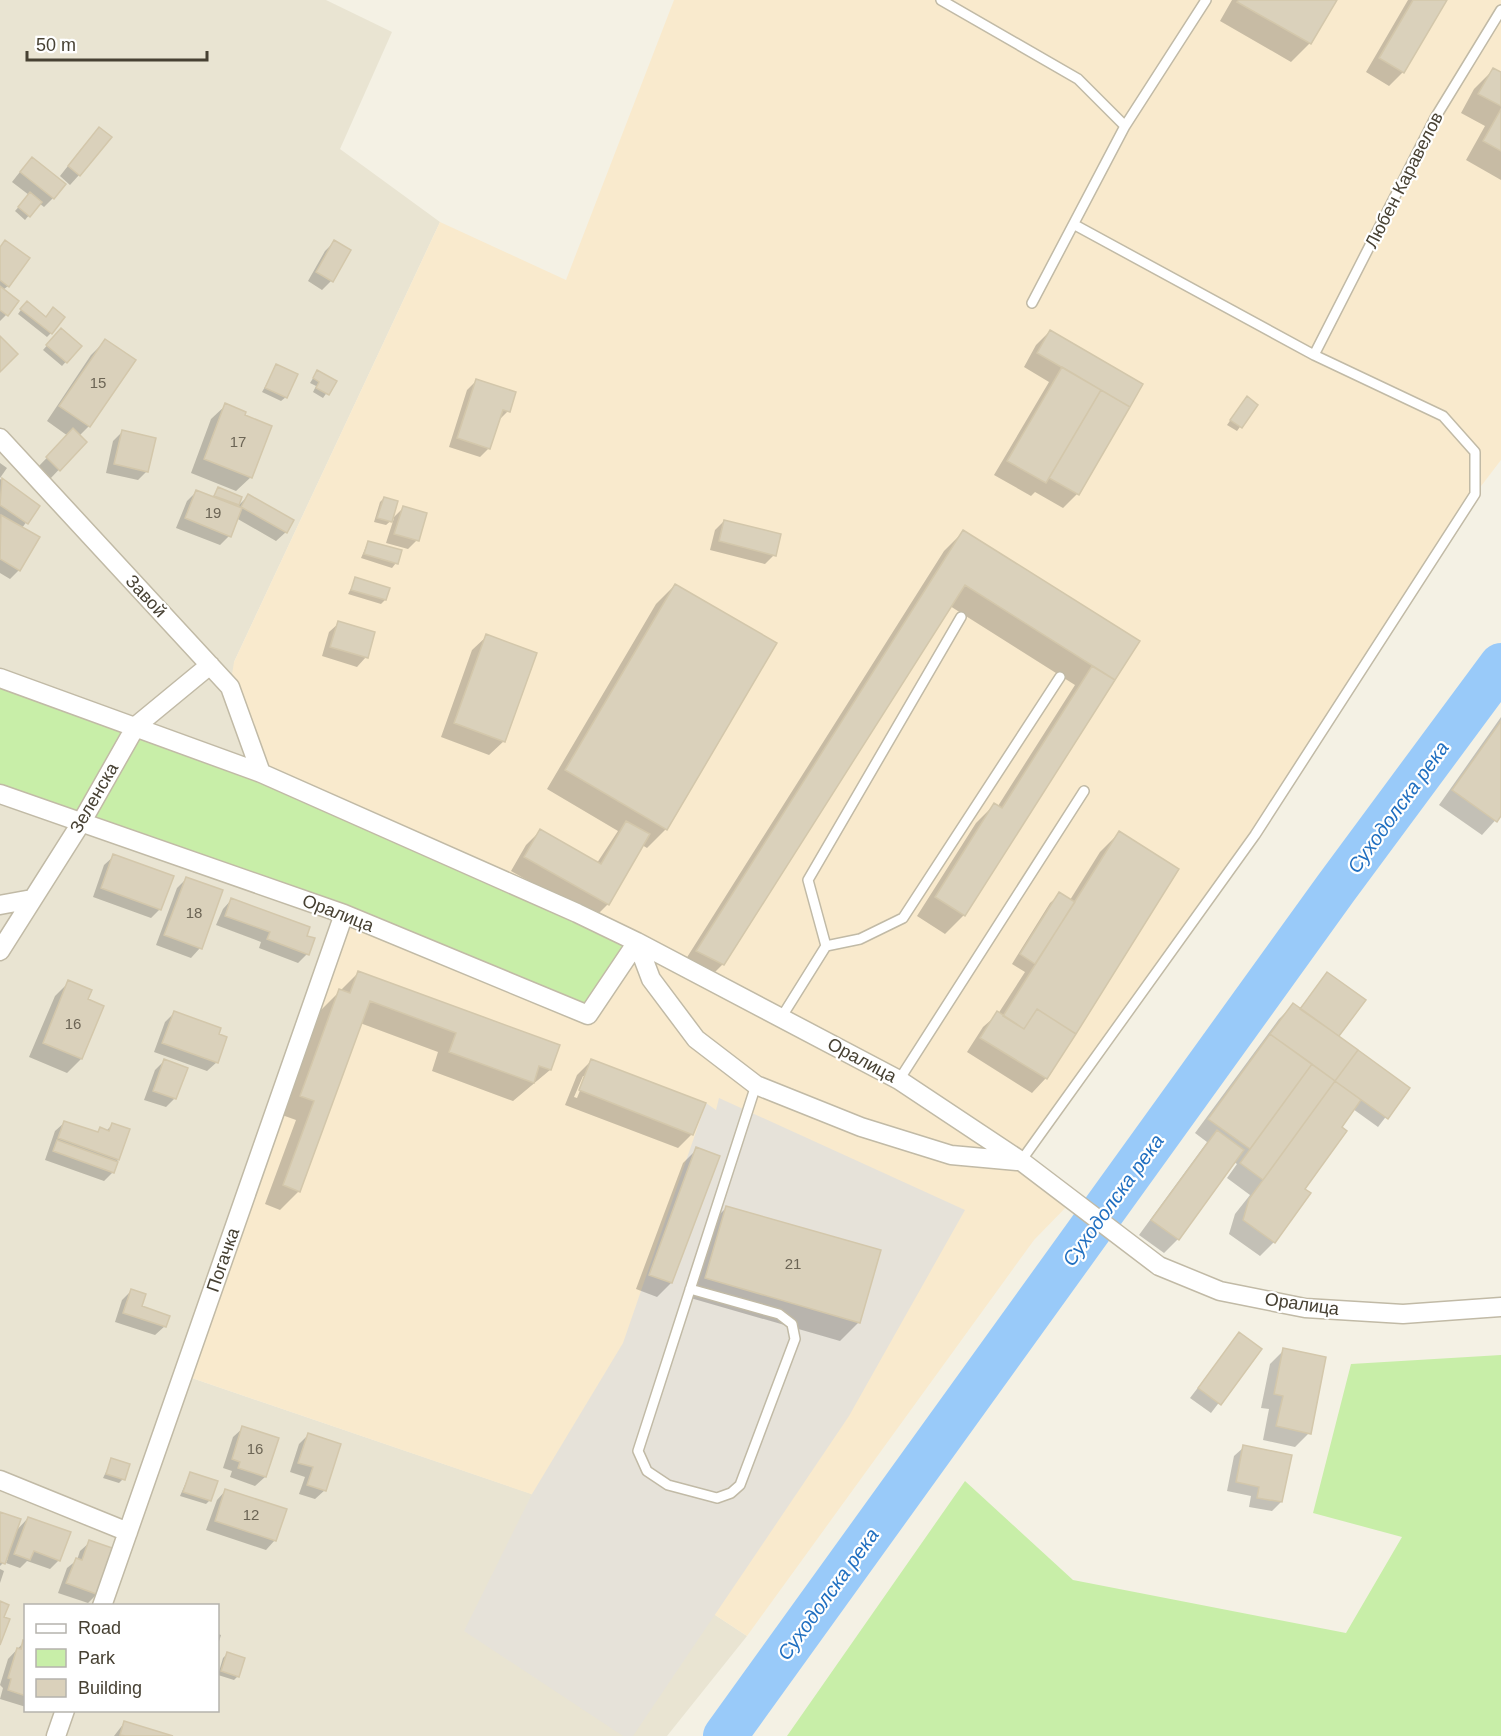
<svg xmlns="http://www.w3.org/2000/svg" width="1501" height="1736" font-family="Arial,sans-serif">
  <rect width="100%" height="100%" fill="#f4f1e4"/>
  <path fill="#e9e4d2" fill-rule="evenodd" d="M0 0H326L392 32 340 149 440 222 234 662 577 913 183 1375 532 1494 747 1636 667 1736H0ZM26 1606H218V1710H26Z"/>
  <path fill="#f9eacd" d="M674 0H1501V460L1475 494 1255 835 1021 1161 1071 1202 1034 1240 747 1636 531 1494 183 1375 344 914 261 773 230 687 234 662 440 222 566 280Z"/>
  <path fill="#e6e2d9" d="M719 1098 965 1210 849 1416 633 1736H623L464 1631 532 1494 623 1343 706 1103 716 1110Z"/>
  <path fill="#c8eea8" d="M0 678 136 726 637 942 588 1015 0 794Z
    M1501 1355V1736H787L965 1481 1073 1580 1346 1633 1402 1537 1313 1513 1351 1364Z"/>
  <path fill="#0003" fill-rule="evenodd" d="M1232 0H1335L1310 43 1291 62 1220 21Z
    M1408 0H1445L1403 72 1389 86 1366 72Z
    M1493 70 1501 74V180L1466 160 1485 126 1461 113 1474 89Z
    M90 138 79 175 70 185 60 176Z
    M23 168 53 198 44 207 39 203 25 220 15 211 29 195 12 182Z
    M334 242 331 281 322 290 308 281 325 251Z
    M0 248 8 286 3 290 6 315 0 321Z
    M23 307 51 333 47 337 18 314Z
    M1050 331 1141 384 1077 494 1063 508 1035 492 1031 496 994 475 1049 382 1024 367 1036 345Z
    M57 334 80 346 62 366 43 350Z
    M105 341 89 426 79 436 85 442 50 479 38 467 68 436 47 421 91 355Z
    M277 366 286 397 281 401 262 392Z
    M317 372 335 381 323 398 313 392 316 386 310 383Z
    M477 380 508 411 499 420 489 448 480 457 449 447 467 390Z
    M1243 402 1256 405 1237 431 1227 425Z
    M226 405 251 477 236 491 191 473 211 419Z
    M122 432 147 471 138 480 106 473 113 441Z
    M0 463 7 468 0 478Z
    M0 479 38 506 22 528 19 570 10 579 0 573Z
    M218 489 240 498 236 508 248 496 286 532 276 541 236 518 229 536 220 545 176 528 187 501 196 492 212 498Z
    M384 498 391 520 403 508 417 540 408 549 386 543 394 518 386 525 374 522 380 502Z
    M724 521 774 555 765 564 710 550 715 530Z
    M963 532 1137 642 964 915 945 934 917 916 976 823 994 805 998 806 1075 685 950 606 723 964 704 983 679 970 944 551Z
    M368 542 400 551 396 563 392 568 361 558Z
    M356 579 385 600 381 604 348 594Z
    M675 585 666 829 647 848 642 845 608 904 594 918 511 871 526 845 540 831 597 863 618 831 547 789 656 604Z
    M339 623 366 657 357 667 322 656 329 632Z
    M487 636 504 741 489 755 441 737 472 650Z
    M1501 717V814L1482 835 1439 805Z
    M1119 833 1046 1078 1032 1093 967 1052 983 1027 998 1014 1025 972 1012 964 1050 903 1060 894 1070 900 1100 852Z
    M114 856 160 909 151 918 93 897 104 865Z
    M186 879 200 948 191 958 156 945 177 888Z
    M232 899 305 936 307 954 298 963 259 948 261 942 216 925 223 909Z
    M358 973 550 1070 513 1101 432 1071 438 1052 360 1023 299 1191 280 1210 265 1204 296 1120 282 1115 321 1010Z
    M1328 974 1364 1000 1337 1037 1408 1088 1378 1127 1353 1109 1303 1189 1309 1194 1274 1242 1260 1256 1229 1234 1235 1214 1250 1195 1227 1178 1237 1164 1234 1162 1178 1239 1164 1253 1139 1235 1207 1142 1195 1133 1279 1019 1293 1005 1299 1009Z
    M69 982 86 1000 81 1059 67 1073 29 1057 55 996Z
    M174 1013 217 1035V1062L207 1071 154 1052 165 1022Z
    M164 1061 175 1098 166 1107 144 1100 155 1070Z
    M591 1061 692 1134 678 1148 565 1105 577 1075ZM583 1076H586L577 1098 574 1097Z
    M65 1122 96 1133 100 1129 106 1131 113 1124 118 1159 113 1172 104 1181 45 1160 55 1131Z
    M697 1149 671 1283 657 1297 636 1289 683 1163Z
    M727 1207 859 1322 840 1341 687 1297 708 1226Z
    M131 1291 140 1307 165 1326 155 1335 115 1322 122 1300Z
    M1239 1334 1260 1349 1211 1413 1190 1398Z
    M1284 1350 1309 1433 1295 1447 1263 1440 1269 1409 1261 1408 1270 1364Z
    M243 1428 277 1439 265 1477 255 1486 230 1477 232 1471 223 1468 233 1437Z
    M309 1434 325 1490 315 1499 299 1494 305 1477 290 1472 299 1444Z
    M1244 1447 1281 1502 1272 1511 1249 1507 1251 1496 1227 1491 1234 1456Z
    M112 1460 123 1479 119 1483 103 1478Z
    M190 1473 210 1500 206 1504 180 1496Z
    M226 1490 275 1540 266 1550 206 1530 217 1500Z
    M0 1513 15 1532 28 1518 59 1560 50 1569 27 1561 20 1568 6 1563 8 1558 0 1566Z
    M90 1542 97 1594 88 1603 58 1593 67 1568 77 1560 80 1551Z
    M0 1569 4 1571 0 1583Z
    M218 1634 221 1635 218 1645Z
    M24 1642 26 1643V1707L0 1699 3 1688 0 1685 8 1659Z
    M227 1654 238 1676 234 1680 218 1675 223 1658Z
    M124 1723 167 1736H114Z"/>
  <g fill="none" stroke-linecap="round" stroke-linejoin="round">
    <path stroke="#99caf9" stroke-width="44" d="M725 1736 1336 888 1501 665"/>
  </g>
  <path fill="#dad1bb" stroke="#d3c7ab" stroke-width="1.5" d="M1239 0H1337L1311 44 1237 2Z
    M1413 0H1447L1404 73 1379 58Z
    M1493 68 1501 72V106L1478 94Z
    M1501 109V151L1483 141Z
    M99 127 112 137 80 176 68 166Z
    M32 157 66 184 54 199 20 172Z
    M30 192 42 202 30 217 18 207Z
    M5 240 30 258 9 287 0 280V247Z
    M334 240 351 250 333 282 316 272Z
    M0 286 19 301 8 316 0 310Z
    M27 301 46 317 53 307 65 317 52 334 20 309Z
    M61 328 82 346 67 363 46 345Z
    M1050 330 1143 384 1130 407 1037 353Z
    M0 336 18 354 0 372Z
    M105 339 136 360 90 427 59 406Z
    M276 364 298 374 287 398 265 388Z
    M1062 367 1101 390 1046 483 1007 461Z
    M317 370 337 381 329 395 316 388 319 382 313 378Z
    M476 379 516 392 510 412 503 410 490 449 457 438Z
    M1101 390 1130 407 1079 495 1049 478Z
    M1247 396 1258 405 1242 428 1230 420Z
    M225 403 246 412 245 415 272 426 252 478 204 459Z
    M73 428 87 442 60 471 46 457Z
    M122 430 156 438 148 472 114 464Z
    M2 478 40 506 28 524 0 505Z
    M218 487 242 497 239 505 214 496Z
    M196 490 242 508 231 537 185 518Z
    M248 494 294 520 287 533 241 507Z
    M384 497 398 501 392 522 377 518Z
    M403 506 427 513 419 541 394 534Z
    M1 515 40 537 20 571 0 559Z
    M724 520 781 534 776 556 719 541Z
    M963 530 1140 641 1115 680 965 585 724 965 696 951Z
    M368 541 402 550 398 564 364 554Z
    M355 577 390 588 386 600 351 590Z
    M675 584 777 643 667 830 565 770Z
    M338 621 375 632 368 658 330 647Z
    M486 634 537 653 505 742 454 723Z
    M1092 666 1115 680 965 916 935 897 994 803 1002 808Z
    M1501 721V816L1497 822 1452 790Z
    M626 821 650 834 609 905 524 857 540 829 601 864Z
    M1119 831 1179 869 1076 1034 1037 1009 1024 1029 1003 1016Z
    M113 854 174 876 161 910 101 888Z
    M186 877 223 890 202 949 164 935Z
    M1059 892 1075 902 1035 964 1020 954Z
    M231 898 310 927 307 936 315 938 309 955 267 939 270 932 225 916Z
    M358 971 560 1045 551 1070 539 1066 534 1083 449 1052 456 1033 370 1001 300 1192 283 1185 314 1101 300 1096 339 989 350 993Z
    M1327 972 1366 1000 1339 1036 1300 1009Z
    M68 980 92 990 88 999 104 1006 82 1059 43 1043Z
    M1293 1003 1358 1050 1335 1081 1270 1034Z
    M1037 1009 1076 1034 1047 1079 980 1038 997 1011 1024 1029Z
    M174 1011 221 1028 219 1034 227 1037 218 1063 162 1043Z
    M1270 1034 1312 1064 1250 1149 1208 1119Z
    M1358 1050 1410 1088 1388 1119 1335 1081Z
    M164 1059 188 1068 176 1099 153 1091Z
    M591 1059 706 1103 693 1135 579 1090Z
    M1312 1064 1335 1081 1263 1180 1240 1163Z
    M1335 1081 1361 1100 1342 1127 1347 1131 1305 1189 1311 1193 1275 1243 1243 1220 1249 1199Z
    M64 1121 98 1132 100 1127 109 1131 112 1123 130 1129 119 1160 58 1138Z
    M1217 1130 1244 1150 1179 1240 1151 1220Z
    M57 1140 118 1162 114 1173 53 1151Z
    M696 1147 720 1156 672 1283 649 1275Z
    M726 1206 881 1250 860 1323 705 1278Z
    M131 1289 146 1294 142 1306 170 1316 166 1327 123 1313Z
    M1239 1332 1262 1349 1221 1405 1198 1388Z
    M1283 1348 1326 1357 1311 1434 1276 1426 1283 1396 1274 1394Z
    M242 1426 279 1438 266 1477 238 1468 240 1462 232 1459Z
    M308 1433 341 1444 326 1491 307 1485 313 1467 298 1463Z
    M1243 1445 1292 1455 1282 1502 1257 1498 1259 1487 1236 1482Z
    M111 1458 130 1464 125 1480 106 1474Z
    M190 1472 218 1481 211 1501 183 1492Z
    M225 1489 287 1509 276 1541 215 1521Z
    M0 1512 21 1519 5 1564 0 1562Z
    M28 1517 71 1532 60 1561 34 1551 30 1560 14 1554Z
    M89 1540 115 1549 99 1595 66 1583 76 1558 82 1560Z
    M0 1601 9 1605 4 1617 10 1619 0 1645Z
    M23 1640 26 1641V1696L8 1690 11 1679 8 1678 17 1648 21 1649Z
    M227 1652 245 1658 239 1677 221 1671Z
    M124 1721 173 1736H125L120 1735Z"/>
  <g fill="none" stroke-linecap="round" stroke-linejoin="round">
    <defs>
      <path id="lane" d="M941 0 1078 79 1125 126
        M1032 303 1125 126 1206 0
        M1314 355 1435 118 1501 10
        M826 946 808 880 961 617
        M781 1018 826 946 860 939 903 918 1060 677
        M899 1080 1084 791
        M1021 1161 1255 835 1475 494V452L1443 416 1314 355 1075 225
        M690 1289 779 1314 792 1324 795 1339 740 1485 731 1493 717 1498 668 1485 647 1471 638 1451 756 1085"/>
      <path id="street" d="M0 438 230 687 261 773
        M0 678 261 773 577 913 637 942 899 1080 1021 1161 1159 1266 1220 1291 1305 1308 1403 1314 1501 1307
        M0 794 344 914 588 1015 637 942
        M0 905 32 899
        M637 942 651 979 696 1039 756 1085 861 1127 951 1155 1017 1161
        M0 951 81 823 136 726 210 665
        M0 1480 128 1532
        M102 1606 344 914
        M56 1736 65 1710"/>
    </defs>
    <use href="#lane" stroke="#c1baa6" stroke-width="12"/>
    <use href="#street" stroke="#c1baa6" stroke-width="21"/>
    <use href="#lane" stroke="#fff" stroke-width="9"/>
    <use href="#street" stroke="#fff" stroke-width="18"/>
  </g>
  <g text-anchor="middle" stroke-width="4.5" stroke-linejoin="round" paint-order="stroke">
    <g font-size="15" fill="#6c6555">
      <text x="98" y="388">15</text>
      <text x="238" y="447">17</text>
      <text x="213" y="518">19</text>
      <text x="194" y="918">18</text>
      <text x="73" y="1029">16</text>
      <text x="793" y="1269">21</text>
      <text x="255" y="1454">16</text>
      <text x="251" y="1520">12</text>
    </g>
    <g font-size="18" fill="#474133" stroke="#fff">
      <text transform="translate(1404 180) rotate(-63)" y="6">Любен Каравелов</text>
      <text transform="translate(146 596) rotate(47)" y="6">Завой</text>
      <text transform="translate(94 798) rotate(-60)" y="6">Зеленска</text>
      <text transform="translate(338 913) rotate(21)" y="6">Оралица</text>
      <text transform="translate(862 1060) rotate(28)" y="6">Оралица</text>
      <text transform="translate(223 1260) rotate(-71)" y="6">Погачка</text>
      <text transform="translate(1302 1304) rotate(8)" y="6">Оралица</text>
    </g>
    <g font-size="20" font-style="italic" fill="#206fc0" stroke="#fff">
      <text transform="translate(1398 807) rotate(-54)" y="7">Суходолска река</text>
      <text transform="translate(1113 1200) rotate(-54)" y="7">Суходолска река</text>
      <text transform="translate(828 1594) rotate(-54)" y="7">Суходолска река</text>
    </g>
  </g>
  <rect x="24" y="1604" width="195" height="108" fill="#ffffff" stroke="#b5b3ad" stroke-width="1.5"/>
  <rect x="36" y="1624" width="30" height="9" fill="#ffffff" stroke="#b5b3ad" stroke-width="1.5"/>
  <text x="78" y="1634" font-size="18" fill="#474133">Road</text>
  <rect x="36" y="1649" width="30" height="18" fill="#c8eea8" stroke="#b5b3ad" stroke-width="1.5"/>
  <text x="78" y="1664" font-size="18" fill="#474133">Park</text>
  <rect x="36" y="1679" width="30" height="18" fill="#dad1bb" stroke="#b5b3ad" stroke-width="1.5"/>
  <text x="78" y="1694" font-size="18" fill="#474133">Building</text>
  <path d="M27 51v9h180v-9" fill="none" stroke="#474133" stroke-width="3"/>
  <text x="36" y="51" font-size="18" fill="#474133" stroke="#ffffff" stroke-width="4.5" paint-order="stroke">50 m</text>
</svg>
